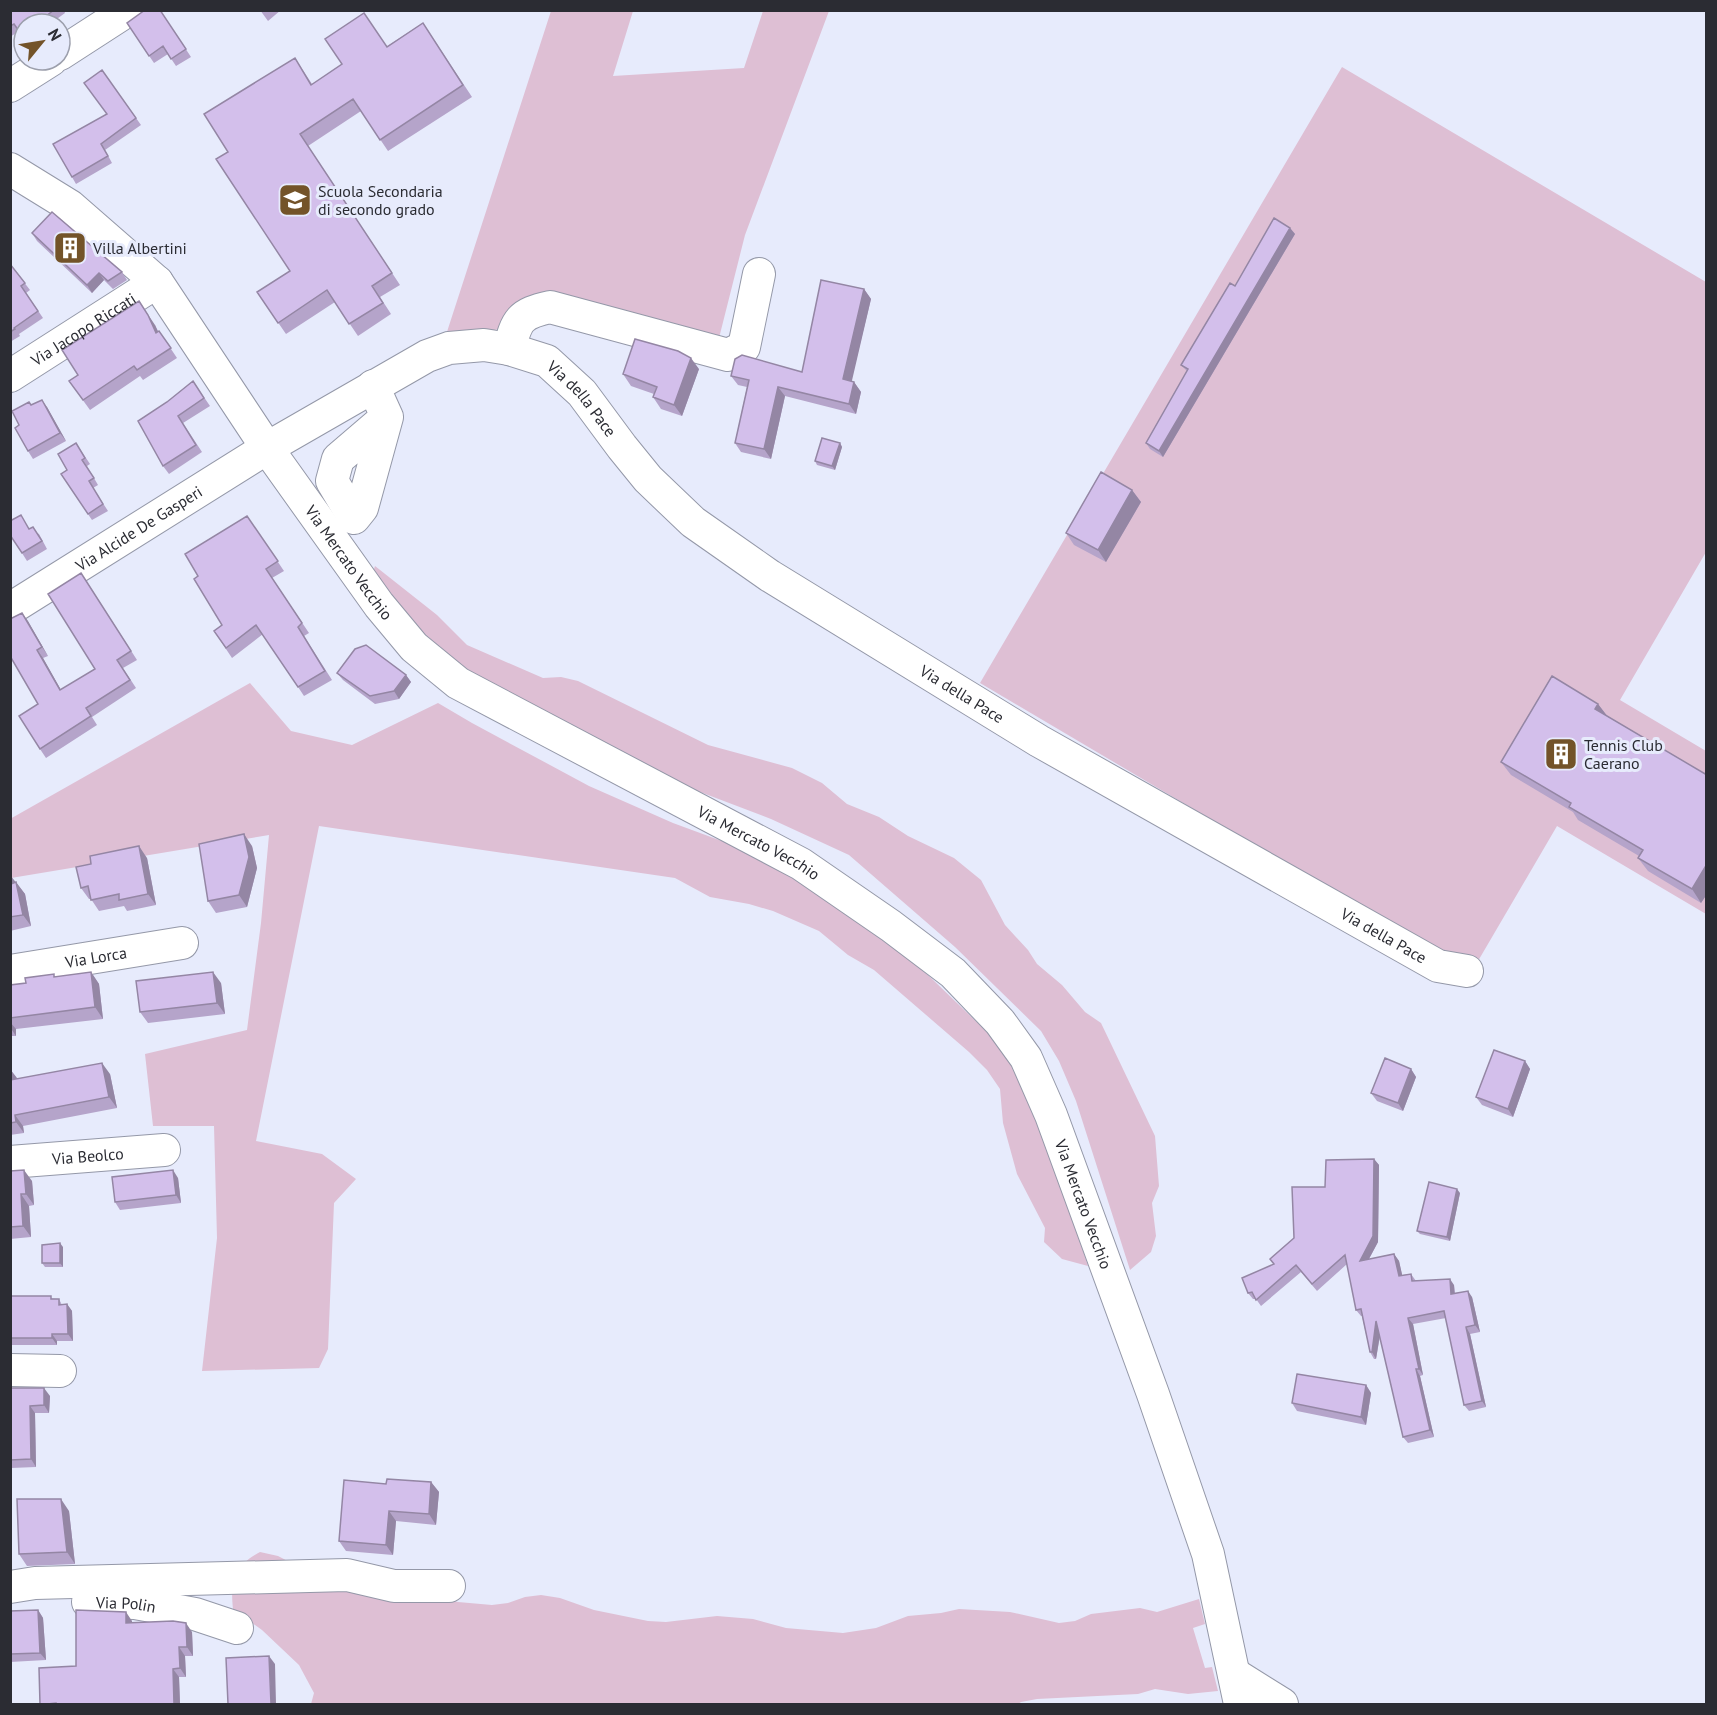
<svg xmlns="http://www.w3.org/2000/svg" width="1717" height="1715" font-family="'PT Sans',sans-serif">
  <rect width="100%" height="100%" fill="#e7ebfc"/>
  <path fill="#debfd4" d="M551 11H633L613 76 744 68 763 11H829L745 235 717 346 532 295 506 328 445 338Z
    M1342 67 1706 282V552L1620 700 1706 751V914L1557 826 1471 973 980 683Z
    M375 566 437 615 467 645 543 678 561 677 578 681 708 745 792 768 822 783 847 804 879 817 908 836 954 858 981 880 1005 925 1028 950 1037 964 1062 985 1085 1012 1101 1023 1155 1136 1159 1186 1152 1203 1156 1236 1151 1252 1130 1270 1076 1101 1059 1061 1041 1031 955 947 849 855 771 819 687 787 426 649 371 578Z
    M250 683 291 731 352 745 438 703 472 723 589 786 673 823 757 854 826 887 929 976 1012 1056 1040 1114 1088 1266 1062 1259 1044 1242 1045 1228 1017 1174 1003 1123 1000 1089 987 1070 969 1052 874 970 848 955 819 931 773 911 749 904 710 897 675 878 319 826 256 1141 322 1154 356 1179 334 1203 328 1349 319 1368 202 1371 217 1238 214 1126H153L145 1054 247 1030 261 923 269 835 11 878 10 819Z
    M260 1552 278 1556 307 1571 458 1602 492 1605 508 1603 525 1597 541 1595 560 1598 594 1610 648 1621 666 1622 717 1616 753 1619 786 1628 843 1633 876 1628 908 1616 941 1613 959 1609 1010 1612 1059 1623 1075 1621 1091 1614 1140 1608 1157 1612 1199 1599 1205 1624 1193 1628 1205 1668 1212 1667 1218 1691 1188 1694 1155 1689 1138 1694 1037 1699 1021 1702 1018 1704H311L314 1693 299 1665 262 1630 233 1609C230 1580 234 1566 260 1552Z"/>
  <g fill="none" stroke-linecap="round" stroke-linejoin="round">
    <defs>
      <g id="minor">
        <path d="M60 54 128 10"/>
        <path d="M10 86 51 60"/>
        <path id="s1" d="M10 169 70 206 157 282 267 448 379 605 414 647 458 683 801 864 891 926 953 973 1000 1022 1026 1058 1051 1115 1153 1394 1208 1554 1240 1704"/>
        <path d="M509 349C517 320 519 314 550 307L728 355 744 347 759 274"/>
        <path id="s2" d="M10 376 157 282"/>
        <path d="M373 386 387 417 338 459 332 481 354 518 362 508 387 417"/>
        <path id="s3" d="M10 609 267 448 427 356 449 348 484 345 509 349 547 361 582 393 622 447 648 479 693 522 770 576 1039 741 1438 966 1467 971"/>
        <path id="s4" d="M10 971 182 943"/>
        <path id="s5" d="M10 1162 164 1150"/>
        <path d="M10 1370 60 1371"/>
        <path d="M10 1587 35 1583 347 1575 394 1586H449"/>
        <path id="s6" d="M88 1602 135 1603 195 1614 237 1628"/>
        <path d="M1234 1674 1282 1704"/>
      </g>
    </defs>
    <use href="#minor" stroke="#9498a8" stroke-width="34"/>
    <use href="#minor" stroke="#fff" stroke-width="32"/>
  </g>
  <path fill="#b5a4ca" d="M10 10H64L65 13 50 24H24V38L19 31 10 37Z
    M160 10 191 57 176 66 168 54 154 63 127 23Z
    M260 10H281L268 21Z
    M423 23 472 97 388 151 361 111 308 146 400 285 380 297 391 314 358 336 335 302 286 334 257 292 290 271 228 152 295 58 312 84 387 46Z
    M102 70 141 125 105 150 112 163 76 184 72 177 106 114Z
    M1290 228 1295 234 1163 457 1150 449 1146 443 1187 371 1181 365 1235 286Z
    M32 233 122 272 127 280 113 289 104 280 92 293 37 241Z
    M10 264 30 290 26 293 43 318 19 334 20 336 10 342Z
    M864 289 871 299 851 381 854 382 861 392 856 414 785 396 771 459 741 452 735 443 747 387 738 385 731 376 802 372Z
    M155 325 158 331H159L177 358 143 380 140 376 90 410 69 381Z
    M699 369 682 416 661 409 653 397 654 394 631 386 623 374Z
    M193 381 210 406 183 423 202 452 169 474 163 466 167 402Z
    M32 405 47 407 66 441 33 459 28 451 19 425Z
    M76 443 90 464 87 466 98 485 93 488 108 511 92 520 61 474 67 470Z
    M840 443 842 447 835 470 817 465 815 461Z
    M1132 490 1141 502 1106 562 1074 545 1066 533Z
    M247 516 284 571 272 578 309 633 304 636 332 680 304 696 263 634 232 658 214 631 222 625 198 576Z
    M30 529 39 534 47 549 27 561 22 553Z
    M87 582 137 660 123 668 136 688 92 717 97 725 46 758 40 749 38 704 22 613 48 656 43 658 61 690 95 669Z
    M337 673 406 675 411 682 399 699 375 704 343 680Z
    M1598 704 1607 716 1707 775V894L1701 903 1648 871 1638 858 1639 856 1578 820 1573 812 1511 775 1501 762Z
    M252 846 257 868 247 907 216 913 208 901Z
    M147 858 156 905 127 911 124 906 99 911 91 899H89L81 888Z
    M10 875 25 894 31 926 10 931Z
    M91 972 99 984 103 1019 16 1029V1036H10V985L26 983 56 977Z
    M221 983 225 1014 148 1023 140 1012Z
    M1525 1061 1530 1069 1513 1117 1482 1105 1476 1097Z
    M10 1069 17 1079 110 1074 117 1108 23 1126 24 1133 10 1135Z
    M1411 1069 1416 1077 1403 1111 1377 1101 1371 1093Z
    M1374 1159 1379 1165 1378 1242 1369 1259 1394 1254 1399 1261 1402 1275 1411 1274 1416 1281 1454 1285 1455 1293 1472 1297 1480 1332 1470 1334 1486 1407 1469 1411 1464 1405 1446 1318 1413 1324 1423 1375 1420 1376 1434 1437 1408 1443 1403 1437 1380 1336 1376 1359H1374L1370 1352 1362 1316H1361L1356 1310 1347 1264 1317 1291 1301 1272 1261 1306 1256 1299H1253L1248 1293 1274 1265 1270 1259 1294 1238 1325 1187Z
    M10 1171 32 1181 34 1205 29 1206 31 1237 10 1239Z
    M178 1178 181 1203 120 1210 115 1202Z
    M1460 1193 1450 1241 1420 1234 1417 1231Z
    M63 1247V1267H45L42 1263Z
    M10 1296 59 1299 62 1305 67 1304 72 1311 73 1341H57V1345H10Z
    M1366 1385 1371 1393 1366 1425 1297 1411 1292 1403Z
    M10 1388 50 1396 49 1413H35L36 1467 11 1468 10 1467Z
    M431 1482 439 1492 436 1525 396 1521 393 1555 346 1551 339 1541 386 1484Z
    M69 1511 75 1564 27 1566 19 1554Z
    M38 1610 43 1618 46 1660 10 1662V1611Z
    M132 1621V1622L192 1632 193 1656H185L186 1677H179L180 1704H40L76 1666Z"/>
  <path fill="#9486a4" d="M1290 228 1295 234 1163 457 1159 451Z
    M99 273 104 280 92 293 87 285Z
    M864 289 871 299 850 389 843 379Z
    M139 301 155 325 163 343 156 333Z
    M691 358 699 369 682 416 674 405Z
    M854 382 861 392 856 414 849 404Z
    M778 387 785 396 771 459 764 449Z
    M42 400 47 407 66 441 60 433Z
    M840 443 842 447 835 470 832 466Z
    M1132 490 1141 502 1106 562 1098 550Z
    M22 613 28 621 48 656 42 647Z
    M37 650 43 658 66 699 60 690Z
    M406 675 411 682 399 699 394 691Z
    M1598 704 1608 717 1595 709Z
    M244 834 252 846 257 868 247 907 239 895Z
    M139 846 147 858 156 905 148 894Z
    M1707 864V894L1701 903 1692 889Z
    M10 875 17 884H11Z
    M16 882 25 894 31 926 23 915Z
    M91 972 99 984 103 1019 95 1007Z
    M213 972 221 983 225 1014 217 1003Z
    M10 1022 16 1029V1036L10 1027Z
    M1525 1061 1530 1069 1513 1117 1508 1109Z
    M102 1063 110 1074 117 1108 109 1097Z
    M10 1069 17 1078 18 1091 11 1080Z
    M1411 1069 1416 1077 1403 1111 1398 1103Z
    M15 1115 23 1126 24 1133 16 1122Z
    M1374 1159 1379 1165 1378 1242 1364 1268 1360 1261Z
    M24 1170 32 1181 34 1205 26 1194Z
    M173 1170 178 1178 181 1203 176 1195Z
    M1457 1189 1460 1193 1450 1241 1447 1237Z
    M21 1194 29 1206 31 1237 23 1226Z
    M60 1243 63 1247V1267L60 1263Z
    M1394 1254 1399 1261 1404 1283 1399 1276Z
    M1450 1279 1454 1285 1455 1301 1451 1294Z
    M1468 1291 1472 1297 1480 1332 1475 1325Z
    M67 1304 72 1311 73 1341 68 1334Z
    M1408 1318 1413 1324 1423 1375 1419 1369Z
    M1376 1321 1381 1328 1376 1359 1372 1352Z
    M1466 1327 1470 1334 1486 1407 1482 1401Z
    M52 1334 57 1341V1345L52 1338Z
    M1416 1369 1420 1376 1434 1437 1430 1430Z
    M1366 1385 1371 1393 1366 1425 1361 1417Z
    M44 1388 50 1396 49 1413 44 1405Z
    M30 1406 35 1413 36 1467 31 1459Z
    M431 1482 439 1492 436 1525 429 1514Z
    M61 1499 69 1511 75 1564 67 1552Z
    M389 1511 396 1521 393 1555 386 1545Z
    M38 1610 43 1618 46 1660 40 1653Z
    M126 1612 132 1621V1631L126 1623Z
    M186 1623 192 1632 193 1656 187 1647Z
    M179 1647 185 1656 186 1677 180 1668Z
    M269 1656 275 1664 276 1704H271Z
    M173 1669 179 1677 180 1704H174Z"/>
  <path fill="#d3bfeb" stroke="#9486a4" stroke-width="1.5" d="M10 10H54L35 24H24V32L21 34 14 24 10 26Z
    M145 10H160L186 49 171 59 163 46 149 56 127 23Z
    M364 13 387 47 423 23 463 85 380 140 353 99 300 134 392 273 372 286 383 303 349 324 327 290 278 323 257 292 290 271 216 159 228 152 204 114 295 58 311 85 342 64 325 39Z
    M102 70 136 118 101 144 108 156 72 177 53 144 107 114 84 83Z
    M52 212 122 272 108 281 99 273 87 285 32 233Z
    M1274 218 1290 228 1159 451 1146 443 1188 369 1181 365 1230 283 1235 286Z
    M10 264 25 283 21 286 38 311 14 328 15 329 10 332Z
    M821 280 864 289 843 379 854 382 849 404 778 387 764 449 735 443 749 380 731 376 735 359 742 355 802 372Z
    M139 301 148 315 156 333 159 331 171 348 137 370 134 366 83 400 69 381 78 375 62 350Z
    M635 339 678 351 691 358 674 405 653 397 657 387 623 374Z
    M193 381 204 398 178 416 196 445 163 466 138 421 167 402Z
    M42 400 60 433 28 451 15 428 19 425 12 411 29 402 31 405Z
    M822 438 840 443 832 466 815 461Z
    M76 443 85 458 82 460 94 478 89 481 103 504 88 514 61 474 67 470 58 454Z
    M1101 472 1132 490 1098 550 1066 533Z
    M21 515 29 529 33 527 42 541 22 553 10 535V521Z
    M247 516 278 561 266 569 302 623 298 627 325 671 298 687 256 625 226 648 214 631 222 625 194 579 198 576 185 554Z
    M81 573 131 651 117 660 130 680 86 708 91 716 40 749 19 716 38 704 10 656V619L22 613 42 647 37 650 60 690 95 669 48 594Z
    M366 645 406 675 394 691 370 696 337 673 355 649Z
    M1552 676 1598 704 1595 709 1707 775V864L1692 889 1638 858 1643 850 1569 807 1571 803 1501 762Z
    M244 834 249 857 239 895 208 901 199 844Z
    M139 846 148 894 119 900V894L91 900 88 886 81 888 76 867 91 864 90 856Z
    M10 881 11 884 16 882 23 915 10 917Z
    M91 972 95 1007 10 1018V985L26 983 25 978 54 974V977Z
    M213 972 217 1003 140 1012 136 981Z
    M1494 1050 1525 1061 1508 1109 1476 1097Z
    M1385 1058 1411 1069 1398 1103 1371 1093Z
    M102 1063 109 1097 15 1115 16 1122 10 1123V1080Z
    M1374 1159 1373 1236 1360 1261 1394 1254 1399 1276 1411 1274 1412 1281 1450 1279 1451 1294 1468 1291 1475 1325 1466 1327 1482 1401 1464 1405 1444 1311 1408 1318 1419 1369H1416L1430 1430 1403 1437 1376 1321 1372 1352H1370L1361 1309 1356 1310 1345 1255 1312 1284 1296 1265 1256 1300 1252 1292 1248 1293 1242 1278 1274 1264 1270 1259 1294 1238 1292 1187H1325L1326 1160Z
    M24 1170 26 1194H21L23 1226 10 1227V1171Z
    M173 1170 176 1195 115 1202 112 1177Z
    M1429 1182 1457 1189 1447 1237 1417 1231Z
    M60 1243V1263H42V1245Z
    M10 1296H51V1299H59V1305L67 1304 68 1334H52V1338H10Z
    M1297 1374 1366 1385 1361 1417 1292 1403Z
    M10 1388H44V1405L30 1406 31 1459 10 1460Z
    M387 1479 431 1482 429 1514 389 1511 386 1545 339 1541 344 1480 386 1484Z
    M17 1499H61L67 1552 19 1554Z
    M38 1610 40 1653 10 1654V1611Z
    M76 1610 126 1612V1623L173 1621 186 1623 187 1647H179L180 1668 173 1669 174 1704H56V1703L47 1704H40L39 1668 76 1666Z
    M269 1656 271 1704H228L226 1658Z"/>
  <defs>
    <symbol id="school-square" viewBox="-11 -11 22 22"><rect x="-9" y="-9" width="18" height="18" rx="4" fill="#735329" stroke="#e7ebfc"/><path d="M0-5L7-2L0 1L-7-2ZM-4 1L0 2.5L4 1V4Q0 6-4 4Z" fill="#fff"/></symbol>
    <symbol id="building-square" viewBox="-11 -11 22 22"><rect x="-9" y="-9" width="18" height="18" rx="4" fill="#735329" stroke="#e7ebfc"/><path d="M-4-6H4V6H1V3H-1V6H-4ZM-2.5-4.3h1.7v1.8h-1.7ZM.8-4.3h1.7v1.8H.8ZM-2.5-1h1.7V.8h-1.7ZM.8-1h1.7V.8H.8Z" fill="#fff"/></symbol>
  </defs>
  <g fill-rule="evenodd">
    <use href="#school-square" x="276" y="181" width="38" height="38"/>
    <use href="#building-square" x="51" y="229" width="38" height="38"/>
    <use href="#building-square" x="1542" y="735" width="38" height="38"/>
  </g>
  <g text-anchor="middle" stroke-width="6" stroke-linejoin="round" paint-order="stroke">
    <g font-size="16" fill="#2b2c33" stroke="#e7ebfc" text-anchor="start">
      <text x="318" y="197">Scuola Secondaria<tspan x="318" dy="18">di secondo grado</tspan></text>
      <text x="93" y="254">Villa Albertini</text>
      <text x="1584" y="751">Tennis Club<tspan x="1584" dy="18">Caerano</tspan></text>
    </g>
    <g font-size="16" fill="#2b2c33" stroke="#e7ebfc">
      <text dy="6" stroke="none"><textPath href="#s2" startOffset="87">Via Jacopo Riccati</textPath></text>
      <text dy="6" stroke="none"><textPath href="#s3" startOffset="663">Via della Pace</textPath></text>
      <text dy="6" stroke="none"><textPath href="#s3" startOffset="152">Via Alcide De Gasperi</textPath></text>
      <text dy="6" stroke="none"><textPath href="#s1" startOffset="526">Via Mercato Vecchio</textPath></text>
      <text dy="6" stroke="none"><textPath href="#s3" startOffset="1149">Via della Pace</textPath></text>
      <text dy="6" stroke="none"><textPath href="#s1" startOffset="1030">Via Mercato Vecchio</textPath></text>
      <text dy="6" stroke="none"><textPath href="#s3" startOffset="1635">Via della Pace</textPath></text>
      <text dy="6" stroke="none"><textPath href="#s4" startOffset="87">Via Lorca</textPath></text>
      <text dy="6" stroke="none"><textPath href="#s5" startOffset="78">Via Beolco</textPath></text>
      <text dy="6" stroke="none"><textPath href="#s1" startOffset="1534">Via Mercato Vecchio</textPath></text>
      <text dy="6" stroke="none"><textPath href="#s6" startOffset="38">Via Polin</textPath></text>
    </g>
  </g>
  <rect width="1717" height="1715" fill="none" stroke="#2b2c33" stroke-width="24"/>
  <g transform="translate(42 42) rotate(60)"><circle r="28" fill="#e7ebfc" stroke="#9c9fac" stroke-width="1.5"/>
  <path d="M0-4.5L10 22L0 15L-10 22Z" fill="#735329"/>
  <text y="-9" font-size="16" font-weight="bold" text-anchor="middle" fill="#2b2c33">N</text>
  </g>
</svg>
